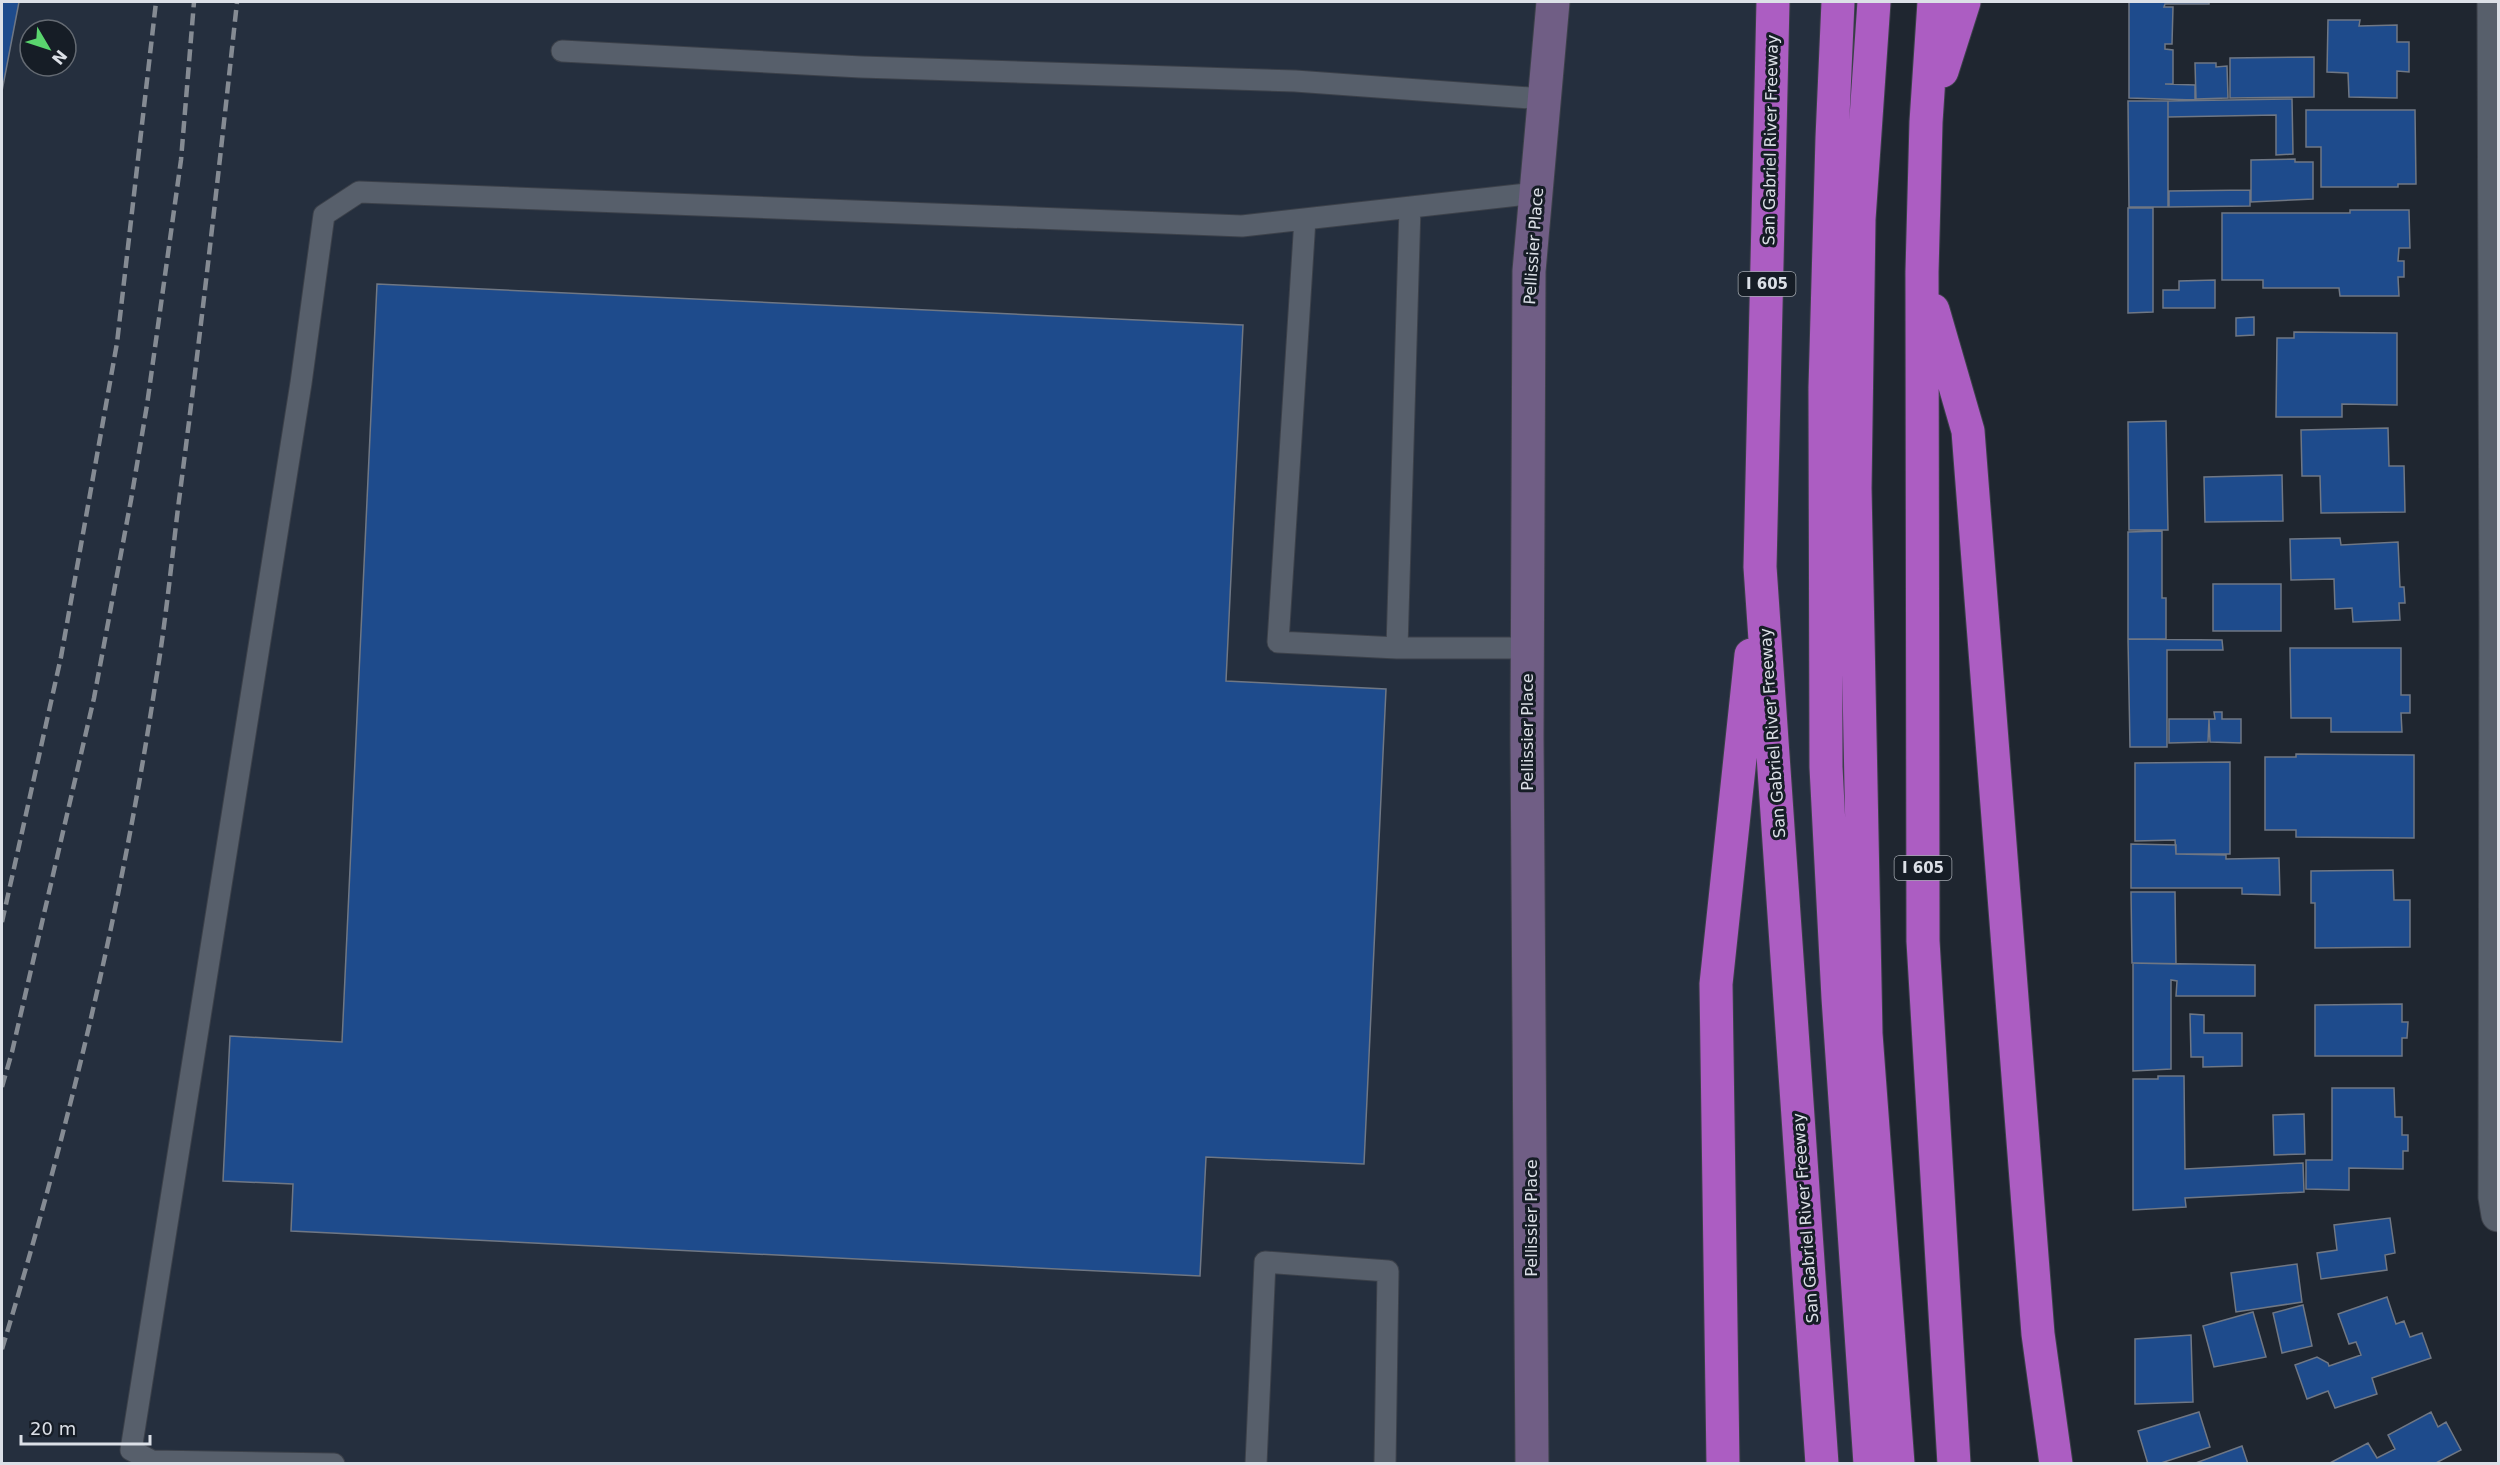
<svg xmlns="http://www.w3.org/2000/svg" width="2500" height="1465" font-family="'DejaVu Sans',sans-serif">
  <rect width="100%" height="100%" fill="#1f2630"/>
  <path fill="#252f3e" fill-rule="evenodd" d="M2 2H1867L1850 345 1883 1463 2 1464ZM30 30H66V66H30Z"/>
  <path fill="#1e4b8c" stroke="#6f7784" stroke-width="1.5" d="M2 2H19L2 91Z
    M2129 2H2209V4H2165L2164 7H2173L2172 44H2165V49L2173 50V84H2165L2195 85V100L2129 98Z
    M2328 20H2360L2359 26 2397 25V42H2409V72L2397 71V98L2349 97 2348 73 2327 72Z
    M2314 57V97L2230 98V58Z
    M2195 63H2216V67L2227 66 2228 98 2196 99Z
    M2292 99 2293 154 2276 155V115L2168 117V101Z
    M2128 101H2168V207H2129Z
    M2306 110H2415L2416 184H2398V187H2321V147H2306Z
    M2295 159V162H2313V199L2251 202V160Z
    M2250 190V206L2169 207V191Z
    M2128 208H2153V312L2128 313Z
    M2350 210H2409L2410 248H2399L2398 261H2404V277H2398L2399 296H2340L2339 288H2263V280H2222V213H2350Z
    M2215 280V308H2163V290H2179V281Z
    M377 284 1243 325 1226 681 1386 689 1364 1164 1206 1157 1200 1276 291 1231 293 1184 223 1181 230 1036 342 1042Z
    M2254 317V335L2236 336V318Z
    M2294 332 2397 333V405L2342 404V417H2276L2277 338H2294Z
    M2166 421 2168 530H2129L2128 422Z
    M2388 428 2389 466H2404L2405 512 2321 513 2320 476H2302L2301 430Z
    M2282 475 2283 521 2205 522 2204 477Z
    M2162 531V598H2166V639H2128V532Z
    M2340 538 2341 545 2398 542 2400 587H2404L2405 603H2399L2400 620 2353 622 2352 608 2335 609 2334 579 2291 580 2290 539Z
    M2213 584H2281V631H2213Z
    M2128 639 2222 640 2223 650H2167V747H2130Z
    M2290 648H2401V695H2410V713H2401L2402 732H2331V718H2291Z
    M2214 712H2222V719H2241V743L2210 742 2209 719H2215Z
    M2169 719H2209L2208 742 2169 743Z
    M2296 754 2414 755V838L2296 837V830H2265V757H2296Z
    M2230 762V854H2176L2175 840 2135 841V763Z
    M2131 844 2176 845V854L2226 855V859L2279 858 2280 895 2242 894V888H2131Z
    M2393 870 2394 900H2410V947L2315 948V903H2311V871Z
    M2131 892H2175L2176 964 2132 963Z
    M2133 963 2255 965V996H2176L2177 981 2171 980V1069L2133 1071Z
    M2402 1004V1022H2408L2407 1038H2402V1056H2315V1005Z
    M2190 1014 2204 1015V1033H2242V1066L2203 1067V1057H2191Z
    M2158 1076H2184L2185 1169 2303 1163 2304 1192 2185 1198 2186 1207 2133 1210V1079H2158Z
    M2332 1088H2394L2395 1117H2402V1135H2408V1151H2403V1169L2349 1168V1190L2306 1189V1160H2332Z
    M2304 1114 2305 1154 2274 1155 2273 1115Z
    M2390 1218 2395 1253 2385 1255 2387 1270 2321 1279 2317 1253 2337 1250 2334 1225Z
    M2297 1264 2302 1302 2236 1312 2231 1273Z
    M2387 1297 2396 1324 2404 1321 2410 1337 2422 1333 2431 1358 2372 1378 2377 1394 2335 1408 2328 1391 2307 1399 2295 1365 2317 1357 2328 1363 2329 1366 2361 1355 2356 1342 2349 1344 2338 1314Z
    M2303 1305 2312 1346 2282 1353 2273 1313Z
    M2253 1312 2266 1357 2214 1367 2203 1326Z
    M2191 1335 2193 1402 2135 1404V1339Z
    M2199 1412 2210 1447 2158 1464H2148L2138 1431Z
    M2431 1412 2438 1427 2446 1422 2461 1450 2434 1464H2328L2368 1443 2377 1458 2395 1449 2388 1435Z
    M2242 1446 2248 1464H2193Z"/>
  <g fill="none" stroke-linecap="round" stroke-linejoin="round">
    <defs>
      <path id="service" d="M562 51 861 67 1295 81 1544 99
        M1305 219 1278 642 1397 648 1410 207
        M1397 648H1527
        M334 1464 152 1461 131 1450 301 383 324 215 359 192 1242 226 1536 193
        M1256 1464 1265 1262 1388 1271 1385 1464"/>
      <path id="minor" d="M2494 2 2496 620 2495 1197 2498 1215"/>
      <path id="secondary" d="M1532 1464 1527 737 1529 271 1553 2"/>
      <path id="motorway" d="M1773 2 1760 567 1822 1464
        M1838 2 1832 138 1825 388 1826 767 1838 998 1870 1464
        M1874 2 1859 219 1855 488 1866 1034 1898 1464
        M1934 2 1926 122 1922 272 1923 941 1954 1464
        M1942 71 1964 2
        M1933 310 1968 431 2038 1334 2056 1464
        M1723 1464 1716 984 1751 655"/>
    </defs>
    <use href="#service" stroke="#3c414a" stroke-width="23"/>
    <use href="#minor" stroke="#3c414a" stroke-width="35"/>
    <use href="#secondary" stroke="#3c414a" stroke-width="35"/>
    <use href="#motorway" stroke="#3c414a" stroke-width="35"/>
    <use href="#service" stroke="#575f6b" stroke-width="21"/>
    <use href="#minor" stroke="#575f6b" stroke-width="33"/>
    <use href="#secondary" stroke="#705e85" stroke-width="33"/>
    <use href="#motorway" stroke="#ac5dc2" stroke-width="33"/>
    <path stroke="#858b93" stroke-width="4.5" stroke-dasharray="12 6" stroke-linecap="butt" d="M2 922 61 657 117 343 156 2
      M2 1087 12 1052 94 698 131 500 147 405 181 160 194 2
      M2 1349C68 1132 121 910 155 686 165 627 171 567 178 508 200 339 219 171 237 2"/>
  </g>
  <g text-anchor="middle" stroke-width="6" stroke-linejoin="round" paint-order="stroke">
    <g fill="#161d26" stroke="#a1a6ad" stroke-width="1.5">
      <rect x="1738.5" y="272" width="57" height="24" rx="4.5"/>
      <rect x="1894.5" y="856" width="57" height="24" rx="4.5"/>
    </g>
    <g font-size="15" font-weight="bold" fill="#dce0e7">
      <text x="1767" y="289">I 605</text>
      <text x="1923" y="873">I 605</text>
    </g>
    <g font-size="16" fill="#dce0e7" stroke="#161d26">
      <text transform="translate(1770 140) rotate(-89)" y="6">San Gabriel River Freeway</text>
      <text transform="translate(1533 246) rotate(-86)" y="6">Pellissier Place</text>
      <text transform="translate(1527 732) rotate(-90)" y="6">Pellissier Place</text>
      <text transform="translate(1772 733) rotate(-94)" y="6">San Gabriel River Freeway</text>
      <text transform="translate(1531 1218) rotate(-90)" y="6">Pellissier Place</text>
      <text transform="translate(1805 1218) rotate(-94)" y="6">San Gabriel River Freeway</text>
    </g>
  </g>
  <rect width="2500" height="1465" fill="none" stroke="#dce0e7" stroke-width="6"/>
  <g transform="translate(48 48) rotate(129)"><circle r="28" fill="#161d26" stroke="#656b73" stroke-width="1.5"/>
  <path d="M0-4.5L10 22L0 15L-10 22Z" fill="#5ad56e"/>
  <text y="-9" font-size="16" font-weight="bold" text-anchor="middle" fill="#dce0e7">N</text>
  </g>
  <path d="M21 1435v9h129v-9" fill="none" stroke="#dce0e7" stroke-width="3"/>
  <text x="30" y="1435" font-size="18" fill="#dce0e7" stroke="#161d26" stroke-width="4.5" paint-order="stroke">20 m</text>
</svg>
